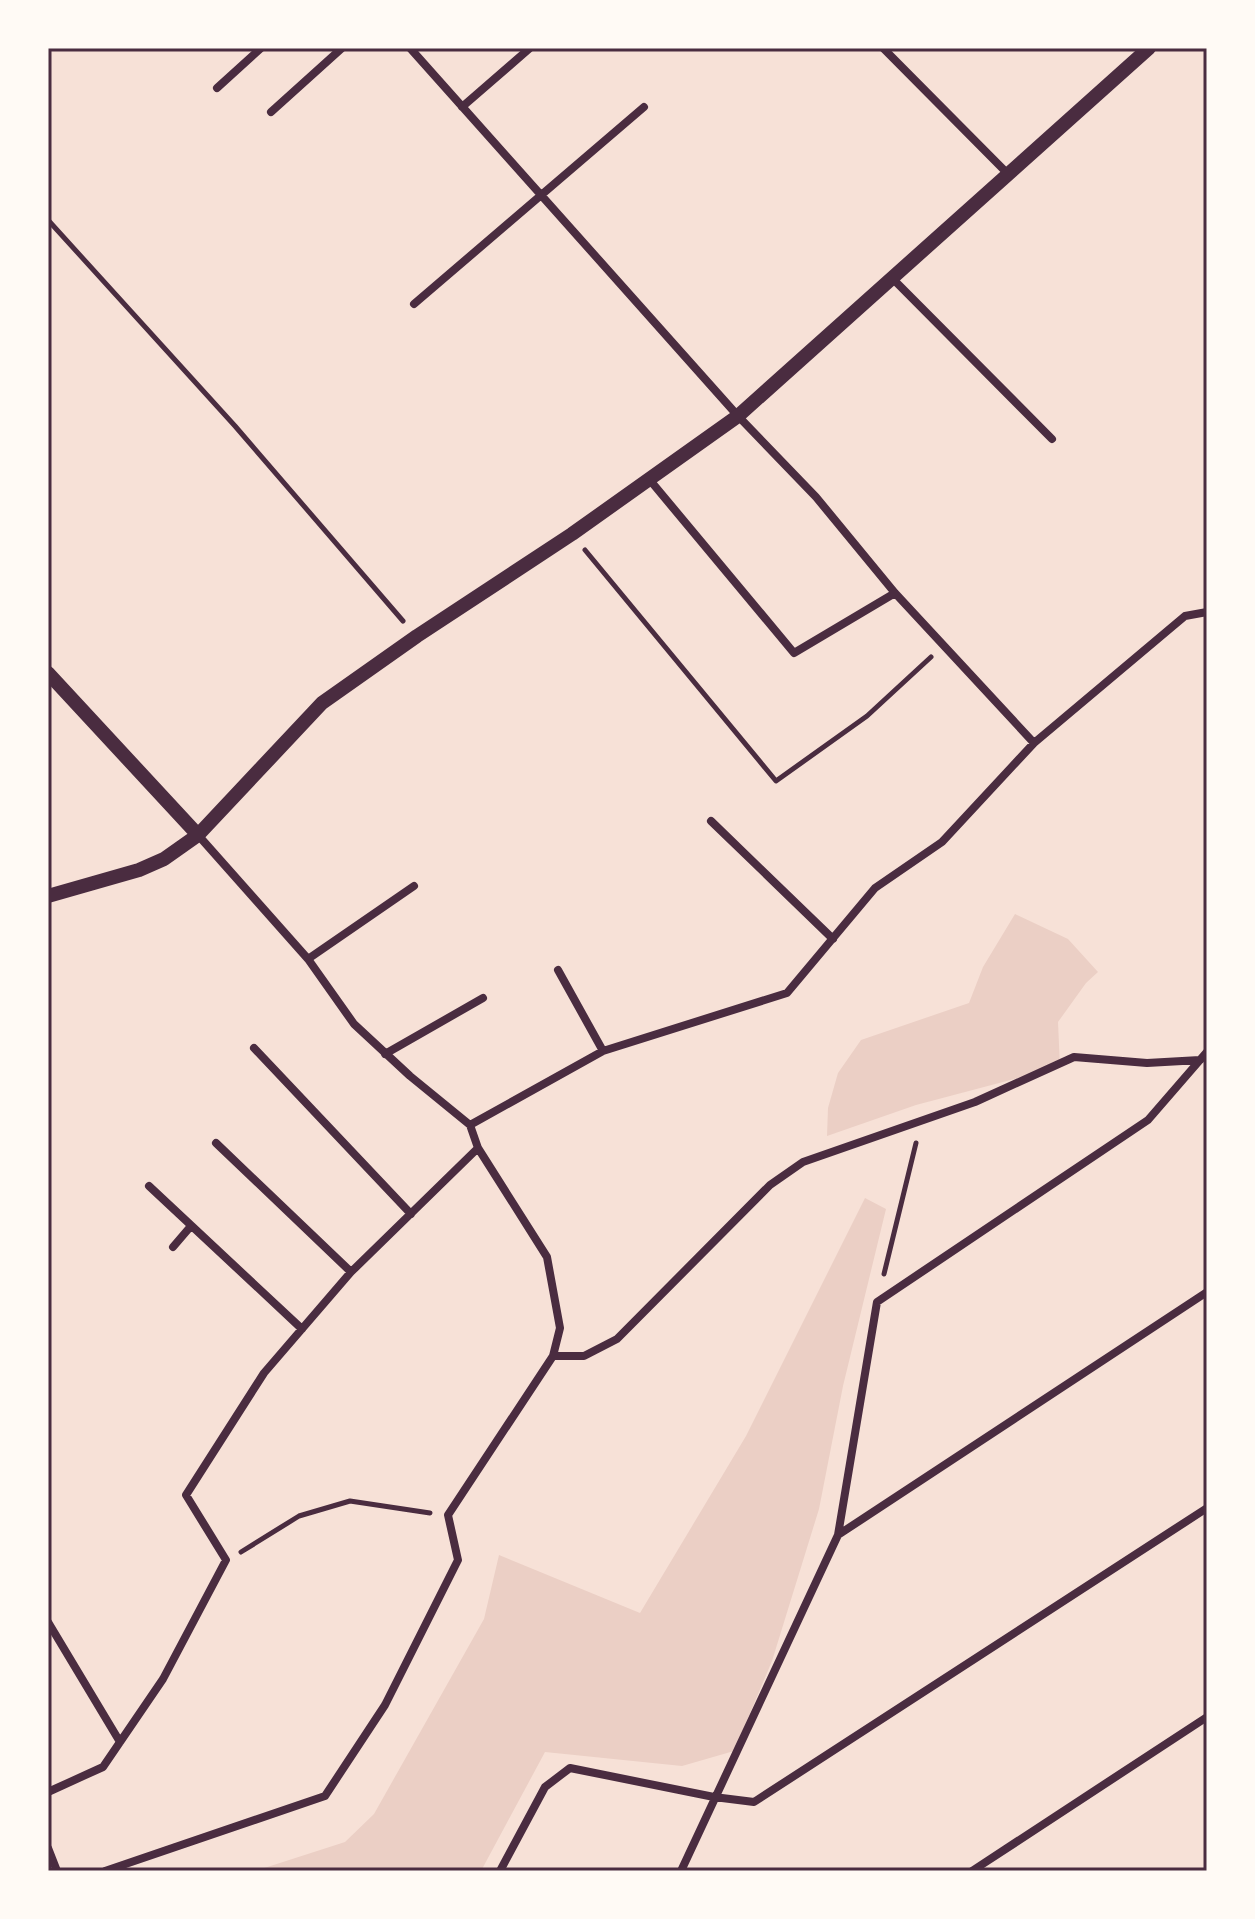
<svg xmlns="http://www.w3.org/2000/svg" width="1255" height="1919" font-family="Cabin,sans-serif">
  <rect width="100%" height="100%" fill="#f7e1d7"/>
  <path fill="#ebcfc5" d="M1015 914 1068 939 1098 972 1086 983 1058 1022 1060 1067 916 1105 827 1136 828 1108 838 1073 861 1040 969 1003 983 967Z
    M865 1198 886 1209 843 1386 819 1509 772 1661 734 1751 682 1766 545 1752 481 1871H255L345 1842 374 1814 484 1619 499 1555 640 1613 746 1436Z"/>
  <g fill="none" stroke-linecap="round" stroke-linejoin="round">
    <path stroke="#4a2c40" stroke-width="5" d="M48 220 235 426 403 621
      M585 550 776 781 867 716 931 657
      M884 1274 916 1143
      M241 1552 299 1516 350 1501 430 1513"/>
    <path stroke="#4a2c40" stroke-width="8" d="M410 48 738 416 816 497 895 593 1034 743 942 842 875 888 787 993 603 1051 470 1125
      M883 48 1008 174
      M217 88 261 48
      M462 107 530 48
      M271 112 342 48
      M892 278 1052 439
      M414 304 644 107
      M649 479 794 653 895 593
      M1034 743 1185 616 1207 612
      M711 821 833 939
      M308 959 414 886
      M558 970 603 1051
      M254 1048 411 1214
      M385 1054 483 998
      M216 1143 351 1272
      M149 1186 302 1329
      M173 1247 191 1226
      M553 1356H584L617 1339 770 1185 803 1162 975 1102 1074 1057 1147 1063 1200 1060 1207 1052
      M838 1535 1207 1292
      M48 1622 120 1742
      M48 1792 103 1767 163 1679 226 1560 186 1495 264 1373 351 1272 478 1148
      M48 1848 57 1871
      M105 1871 325 1796 385 1705 458 1560 448 1515 553 1356 560 1328 547 1257 478 1148 470 1125 410 1076 354 1024 308 959 198 835
      M500 1871 545 1787 570 1768 714 1797 754 1802 1207 1508
      M681 1871 838 1535 877 1302 1148 1120 1200 1060
      M972 1871 1207 1717"/>
    <path stroke="#4a2c40" stroke-width="14" d="M48 673 198 835
      M48 896 139 870 164 859 198 835 322 703 417 636 572 534 738 416 1149 48"/>
  </g>
  <rect width="1255" height="1919" fill="none" stroke="#fffaf5" stroke-width="100"/>
  <rect x="50" y="50" width="1155" height="1819" fill="none" stroke="#4a2c40" stroke-width="3"/>
</svg>
